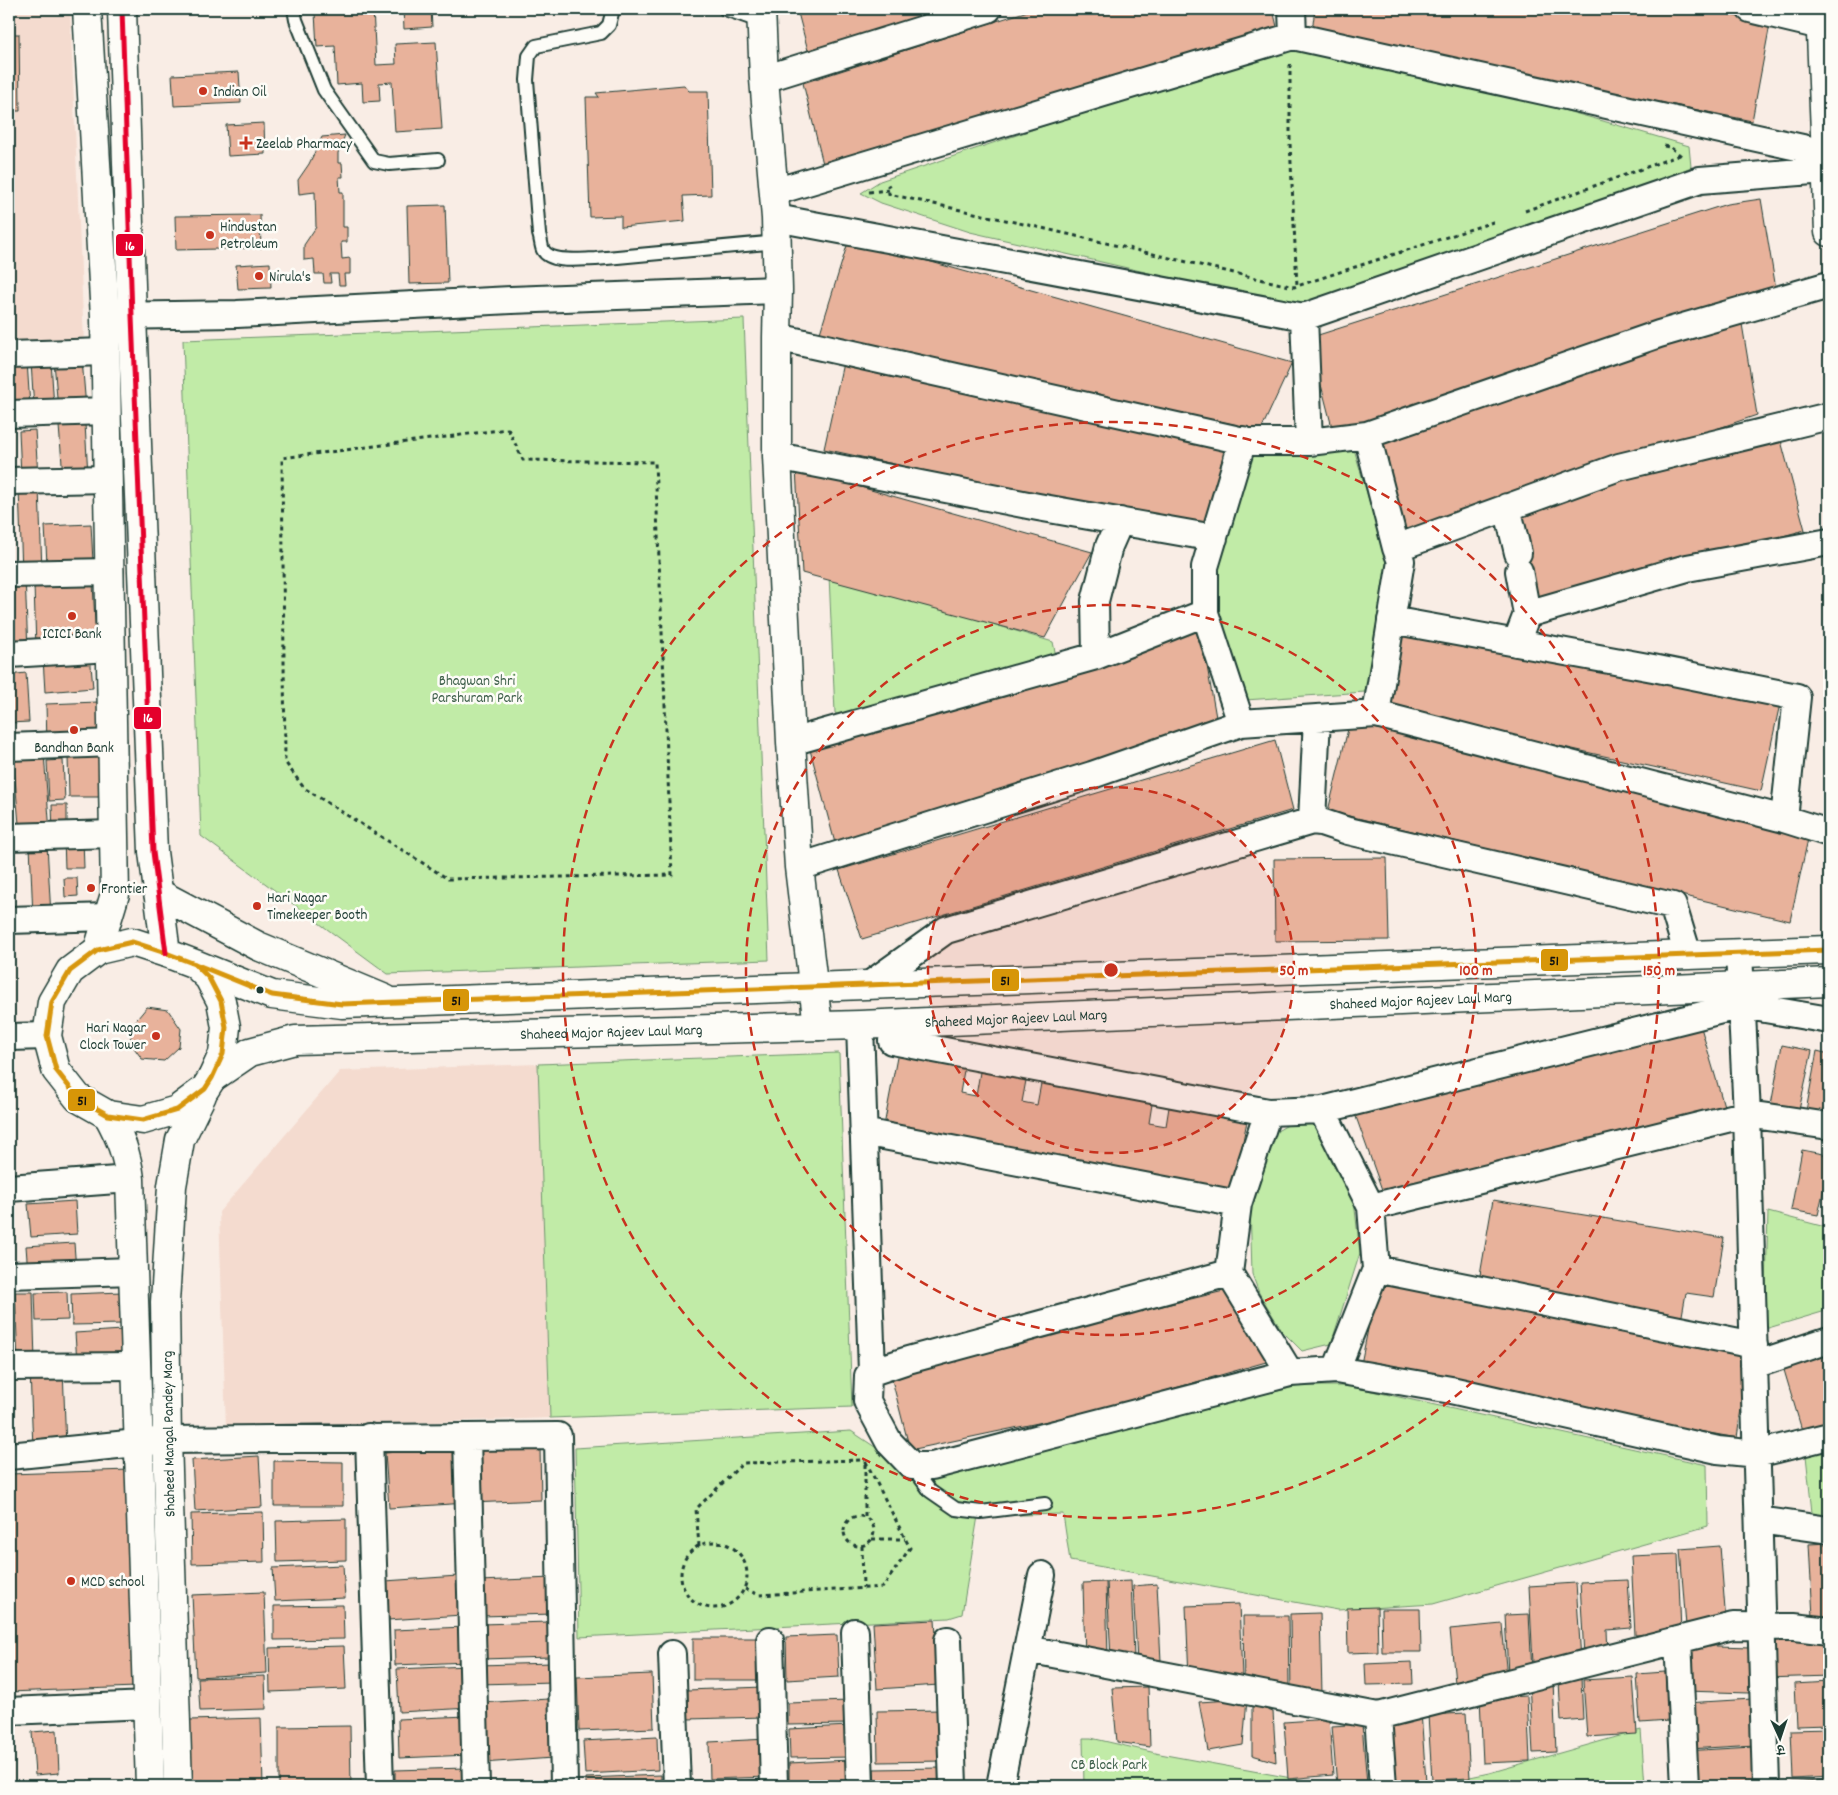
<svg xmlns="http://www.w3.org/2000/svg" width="1838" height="1795" font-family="Dekko,'Playpen Sans Deva',sans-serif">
  <rect width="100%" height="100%" fill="#f9ede5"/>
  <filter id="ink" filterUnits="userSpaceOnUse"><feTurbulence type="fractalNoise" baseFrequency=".02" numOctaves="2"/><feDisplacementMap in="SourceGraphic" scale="10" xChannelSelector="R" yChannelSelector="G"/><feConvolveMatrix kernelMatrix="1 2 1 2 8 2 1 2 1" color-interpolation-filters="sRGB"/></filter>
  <g filter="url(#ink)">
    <path fill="#f4dbcf" d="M9 9H70L84 342 9 344Z
      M538 1064 550 1418 226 1429 219 1212 340 1071Z"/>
    <path fill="#c1eba7" stroke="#70946e" d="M1290 43 1436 75 1603 121 1689 146 1691 167 1597 206 1298 307 970 232 881 203 861 193 880 181Z
      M744 319 769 960 388 974 201 836 183 340Z
      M1354 449 1388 565 1365 692 1245 700 1217 613 1213 566 1251 453Z
      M829 575 1053 642 1057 661 843 717 835 713Z
      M839 1053 852 1407 550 1418 538 1064Z
      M1302 1117 1326 1135 1353 1192 1360 1253 1331 1344 1302 1351 1282 1331 1259 1293 1252 1274 1249 1165 1270 1135Z
      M1768 1212 1829 1228V1310L1765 1329Z
      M1299 1386H1349L1707 1465 1708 1526 1433 1604 1338 1610 1070 1561 1063 1514 978 1516 962 1614 949 1618 579 1637 575 1448 851 1431 923 1479 944 1468Z
      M1829 1439V1525L1813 1522 1805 1446Z
      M1641 1730 1645 1786H1428L1489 1773Z
      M1083 1738H1091L1160 1754 1335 1786H1084Z"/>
    <path fill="#e8b29b" stroke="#1f3d34" d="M332 9H373L376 65 396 64 395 44 436 42 442 129 395 132 392 82 379 83 380 101 363 102 362 83 337 85 335 46 317 47 315 13 332 12Z
      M403 9H431L432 27 404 29Z
      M797 9H966L810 58Z
      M1034 9H1273L1277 27 825 172 803 83Z
      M1315 9H1704L1770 24 1752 121 1312 31Z
      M9 34H19L20 111H9Z
      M239 72 241 103 174 106 172 75Z
      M684 85 689 91H708L711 195 683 196 685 221 621 227V216L590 217 586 97H599L596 93Z
      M264 123 265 154 228 156 226 125Z
      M345 135 338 153V163H342L343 177H339L340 192H343V227H347V242H341L342 259 350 258V274H344L345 285H339L338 274H330L331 283H324L323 274H315L314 259 304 260V245L316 227 315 192 299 194 298 180 309 164 322 137Z
      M1761 199 1777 295 1334 435 1309 338 1727 204Z
      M445 205 448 283 409 284 407 206Z
      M260 215 261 248 176 250 175 216Z
      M849 239 1292 363 1261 430 819 336Z
      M270 263 271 288 238 289 236 265Z
      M1741 318 1757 415 1400 537 1374 439Z
      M82 359 86 408 58 410 54 361Z
      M27 361 30 407 9 408V362Z
      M51 361 54 408 34 409 31 362Z
      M843 363 1225 445 1207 531 824 449Z
      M85 424 88 475 63 476 59 426Z
      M35 430 38 475 21 476 19 431Z
      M1780 437 1805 530 1536 602 1511 509Z
      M796 469 1092 552 1045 638 802 573Z
      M19 488H39L42 571 22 572Z
      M91 524 93 562 47 564 45 526Z
      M25 575 28 652 9 653V576Z
      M93 582 96 646 36 648 34 585Z
      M1200 626 1217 723 835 843 809 746Z
      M1403 630 1781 699 1761 791 1384 707Z
      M90 654 93 688 45 692 43 658Z
      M26 673 29 722 9 723V675Z
      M98 702 100 741 47 744 46 704Z
      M1350 721 1808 839 1790 921 1328 811Z
      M1275 740 1293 810 862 939 839 870Z
      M44 754 50 832 20 835 13 757Z
      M107 755 108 797H69L68 756Z
      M12 760 14 796 9 797V761Z
      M63 760 65 800 49 801 47 761Z
      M52 805H67V833H53Z
      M64 839H83L84 868H65Z
      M30 845H47L51 916 33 917Z
      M1387 858 1389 940 1275 941 1274 859Z
      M64 878H77L78 896 65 897Z
      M147 1007 168 1010 181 1029 179 1047 164 1061 142 1059 130 1042 133 1024Z
      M1700 1024 1724 1106 1386 1201 1355 1114Z
      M1782 1045 1812 1051 1799 1110 1771 1105Z
      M1817 1051 1829 1054V1115L1806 1111Z
      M898 1052 965 1065 960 1093 976 1096 981 1066 1027 1075 1022 1102 1037 1105 1042 1078 1153 1098 1149 1123 1166 1126 1170 1101 1248 1116 1232 1196 883 1131Z
      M1802 1150 1829 1155V1166L1818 1215 1791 1210Z
      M1829 1198V1218L1825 1217Z
      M1493 1200 1724 1238 1714 1297 1686 1293 1681 1321 1478 1287Z
      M75 1201 77 1234 31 1237 28 1204Z
      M74 1243 76 1270 28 1273 26 1246Z
      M1378 1279 1748 1357 1737 1438 1360 1369Z
      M1232 1289 1273 1360 1095 1411 910 1450 890 1372Z
      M9 1292H11L13 1322H9Z
      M15 1292H33L35 1362H18Z
      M67 1292 68 1320 36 1321 35 1293Z
      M122 1292 123 1324 72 1325 71 1294Z
      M9 1324H14V1366H9Z
      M123 1330 125 1359 77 1362 75 1333Z
      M1825 1348 1829 1362V1430L1804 1437 1781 1360Z
      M63 1369 66 1448 33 1449 30 1370Z
      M463 1447 467 1503 389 1508 385 1453Z
      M540 1448 541 1500 471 1503 470 1450Z
      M259 1456 262 1507 195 1511 192 1460Z
      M274 1461 343 1462V1506H274Z
      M129 1470 136 1687 9 1692V1474Z
      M263 1512 264 1562 192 1564 191 1514Z
      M346 1519V1560L277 1562 276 1521Z
      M1829 1543V1616L1813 1617 1809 1544Z
      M1720 1546 1726 1623 1686 1626 1680 1549Z
      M1678 1554 1681 1633 1635 1635 1631 1556Z
      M343 1565 345 1598 275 1601 273 1568Z
      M458 1576 462 1615 388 1620 385 1581Z
      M553 1578 554 1614 481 1616 479 1581Z
      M1628 1580 1631 1628 1607 1630 1608 1655 1584 1656 1580 1582Z
      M1131 1581 1134 1658 1111 1659 1107 1582Z
      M1106 1582 1108 1658 1085 1659 1083 1583Z
      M1576 1583 1581 1660 1533 1663 1529 1586Z
      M1157 1584 1161 1661 1137 1662 1133 1586Z
      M264 1592 267 1673 196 1677 192 1595Z
      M1239 1604 1242 1676 1189 1678 1186 1606Z
      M343 1605 344 1639 274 1640V1606Z
      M1377 1607 1378 1652 1348 1653 1347 1608Z
      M1381 1609H1420L1421 1652H1382Z
      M1320 1613 1322 1694 1291 1695 1290 1614Z
      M1529 1614 1532 1673 1508 1674 1505 1615Z
      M1243 1616H1288L1289 1688H1244Z
      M935 1620 939 1685 877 1689 873 1623Z
      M549 1622 550 1657 482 1659 481 1624Z
      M1502 1624 1507 1678 1455 1683 1450 1629Z
      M465 1627 467 1662 395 1665 394 1630Z
      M837 1635 839 1677 787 1680 786 1637Z
      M1829 1637V1676L1766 1678 1765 1640Z
      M693 1638H766V1680H693Z
      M1686 1645 1750 1647 1749 1693 1685 1691Z
      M344 1646 346 1689 270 1692 269 1648Z
      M1412 1662 1413 1684 1366 1685 1365 1664Z
      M553 1663 554 1682 479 1684 478 1665Z
      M468 1666 470 1708 399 1712 397 1669Z
      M1665 1672 1669 1721 1640 1723 1637 1674Z
      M652 1674 654 1728 579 1731 577 1677Z
      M265 1676 266 1709 200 1711 198 1678Z
      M1633 1677 1637 1734 1587 1737 1583 1680Z
      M1581 1679 1583 1719 1561 1721 1559 1680Z
      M1553 1681 1556 1752 1533 1753 1529 1682Z
      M1829 1682V1725L1796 1726 1794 1684Z
      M763 1687 764 1717 688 1719V1690Z
      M1148 1687 1150 1747 1117 1742 1112 1688Z
      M1527 1696 1530 1761 1483 1763 1480 1698Z
      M549 1699 553 1758 482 1763 479 1703Z
      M1247 1699 1243 1745 1208 1751 1199 1702Z
      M1752 1699 1755 1745 1689 1749 1686 1703Z
      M849 1701 850 1724 788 1725V1703Z
      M1252 1704 1273 1712 1276 1762 1252 1755Z
      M943 1710 944 1761 878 1762 877 1711Z
      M1421 1712 1426 1782 1392 1785 1386 1715Z
      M1466 1713 1470 1778 1432 1780 1428 1715Z
      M467 1716 469 1755 399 1758 398 1719Z
      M261 1718 263 1786H191L189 1720Z
      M1329 1719 1333 1775 1288 1779 1284 1722Z
      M1362 1724 1367 1784 1337 1786 1332 1726Z
      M350 1726 351 1786H279V1727Z
      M849 1726 851 1757 790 1758 789 1729Z
      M1829 1729V1777L1793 1779 1791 1730Z
      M57 1730 59 1773 35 1775 32 1732Z
      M657 1737 658 1770 585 1774 583 1741Z
      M767 1739 768 1777 710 1779 709 1742Z
      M1752 1747 1754 1786H1687L1685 1751Z
      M849 1760V1786H789V1763Z
      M466 1768 467 1786H395V1770Z
      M942 1768V1786H875L874 1769Z
      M661 1775V1786H586V1778Z
      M768 1779V1786H702V1783Z
      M1829 1780V1786H1793L1792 1783Z"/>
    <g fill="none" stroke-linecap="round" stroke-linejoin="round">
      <defs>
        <path id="lane" d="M294 9 296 20 324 90 374 161 389 164 438 160
          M613 9 609 25 601 33 536 46 529 56 527 80 539 234C541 239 541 246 543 250 551 264 582 259 596 259L777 242
          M725 9 762 22
          M912 1466 930 1491 956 1509 981 1512 1045 1504"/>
        <path id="street" d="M1292 9 1293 36
          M1750 9 1821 26
          M764 79 988 9
          M774 192 1293 36 1825 153
          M776 218 1304 317 1700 180 1826 170
          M110 316 237 314 511 300 778 290
          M1304 317 1309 442
          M777 337 1248 442H1309L1367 435 1659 334 1829 285
          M9 355 105 352
          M9 414 107 411
          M1243 440 1205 567V613L1241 723 1376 714 1401 561 1396 548 1367 435
          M777 456 1038 507 1214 538
          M9 481 108 479
          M1507 507 1518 553
          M1396 548 1619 467 1829 416
          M1519 571 1527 614
          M9 574 110 572
          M1391 620 1653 668 1797 697 1784 819
          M1516 643 1527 614 1687 568 1829 542
          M9 654 111 648
          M1096 656 1095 601 1109 546 1120 521
          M1376 714 1784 819 1829 833
          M1317 718 1312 821 1321 822 1348 831 1673 906 1688 955
          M791 742 1096 656 1205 613
          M9 747 113 743
          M9 837 113 834
          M799 867 1092 775 1241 723
          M9 920 108 917
          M1739 953 1747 1114 1766 1786
          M869 985 946 930 1312 821
          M860 1025 872 1372
          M9 1037 47 1036
          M892 1041 1268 1112
          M1322 1110 1371 1207 1376 1269
          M863 1132 1238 1204
          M9 1188 130 1179
          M1371 1207 1747 1114 1829 1126
          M1229 1273 908 1360 872 1372 868 1376 867 1401 889 1442 912 1466H932L1290 1373 1336 1370
          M9 1275 133 1271
          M1754 1345 1376 1269 1336 1370 1451 1390 1718 1450 1757 1454 1829 1436
          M1754 1365 1829 1340
          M9 1367 137 1366
          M1290 1373 1229 1273 1238 1204 1268 1112 1322 1110 1742 1005 1829 1020
          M369 1437 380 1786
          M467 1437 476 1786
          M9 1456 167 1440 558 1436 564 1786
          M1759 1520 1829 1530
          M855 1632 860 1786
          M770 1640 774 1786
          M948 1640 953 1786
          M1678 1640 1685 1786
          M1027 1649 1378 1716 1733 1626 1794 1627 1829 1631
          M672 1654 677 1786
          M9 1711 148 1705
          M1378 1716 1383 1786
          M1000 1786 1042 1575"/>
        <g id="secondary">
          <path d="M87 9 105 317 115 894 98 950"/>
          <path d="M122 9 132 316 153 852 166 953"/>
          <path d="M761 9 764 79 776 218 778 290 777 337V456L791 742 799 867 818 1026"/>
          <path d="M1820 9 1829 232"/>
          <path d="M158 893 258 946 385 999"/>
          <path d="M195 964 209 978 221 1001 226 1027 223 1054 212 1078 205 1089 177 1110 143 1120 108 1115 78 1098 56 1070 47 1036 52 1002 70 971 98 950 132 942 166 953 195 964 272 995 342 1004 1829 950"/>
          <path id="s1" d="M212 1078 250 1052 295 1040 860 1025 1829 982"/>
          <path d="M108 1115C120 1137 127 1154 130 1179L150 1786"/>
          <path d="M178 1786 167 1440 165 1302 172 1186 180 1140 202 1095"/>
        </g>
      </defs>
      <use href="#lane" stroke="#1f3d34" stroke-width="16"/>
      <use href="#street" stroke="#1f3d34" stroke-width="30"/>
      <use href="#secondary" stroke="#1f3d34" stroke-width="31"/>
      <path stroke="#1f3d34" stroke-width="3" stroke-dasharray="4 4" stroke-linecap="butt" d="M1290 64V143L1297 286
        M1664 146 1670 147 1684 158
        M890 185 888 186 889 194 1046 229 1294 287 1496 221
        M869 192 889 190
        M1525 211 1680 155
        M508 429 523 460 655 462 672 875 448 879 304 788 285 762 282 458Z
        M844 1531a15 15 0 1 1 30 0a15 15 0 1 1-30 0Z
        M865 1516V1462
        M872 1539H905
        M681 1575a33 33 0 1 1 66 0a33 33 0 1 1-66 0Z
        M699 1546 696 1509 743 1463 865 1460
        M862 1546 863 1588
        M745 1589 759 1595 883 1587 910 1548 865 1460"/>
      <use href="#lane" stroke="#fdfcf7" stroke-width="12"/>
      <use href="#street" stroke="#fdfcf7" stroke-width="26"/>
      <use href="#secondary" stroke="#fdfcf7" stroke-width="28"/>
      <defs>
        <path id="bus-1" d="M195 964 209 978 221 1001 226 1027 223 1054 212 1078 205 1089 177 1110 143 1120 108 1115 78 1098 56 1070 47 1036 52 1002 70 971 98 950 132 942 166 953 195 964 272 995 342 1004 1829 950"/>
        <path id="bus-2" d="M122 9 132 316 153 852 166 953"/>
      </defs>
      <use href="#bus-1" stroke="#fdfcf7" stroke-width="9"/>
      <use href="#bus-2" stroke="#fdfcf7" stroke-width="9"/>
      <use href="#bus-1" stroke="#d79608" stroke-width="5"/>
      <use href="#bus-2" stroke="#e4002b" stroke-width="5"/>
    </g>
  </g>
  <circle cx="1111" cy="970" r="183" fill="#c8321e" fill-opacity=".12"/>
  <g fill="none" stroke="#c8321e" stroke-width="2.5" stroke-dasharray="9 6">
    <circle cx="1111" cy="970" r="183"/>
    <circle cx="1111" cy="970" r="365"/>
    <circle cx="1111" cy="970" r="548"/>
  </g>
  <g fill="#c8321e" stroke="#fdfcf7" stroke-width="2">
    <circle cx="203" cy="91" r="5"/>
    <path d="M243.5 135.5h5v5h5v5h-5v5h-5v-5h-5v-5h5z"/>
    <circle cx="210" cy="235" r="5"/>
    <circle cx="259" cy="276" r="5"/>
    <circle cx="72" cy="616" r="5"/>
    <circle cx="74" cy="730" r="5"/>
    <circle cx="91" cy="888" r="5"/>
    <circle cx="257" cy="906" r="5"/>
    <circle cx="156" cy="1036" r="5"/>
    <circle cx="71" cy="1581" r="5"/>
  </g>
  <circle fill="#1f3d34" stroke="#fdfcf7" stroke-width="2" cx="260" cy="990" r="4.5"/>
  <g text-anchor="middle" stroke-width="5" stroke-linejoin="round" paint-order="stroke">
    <g font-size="15" fill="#1f3d34" stroke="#fdfcf7" text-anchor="start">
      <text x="213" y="96">Indian Oil</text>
      <text x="256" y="148">Zeelab Pharmacy</text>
      <text x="220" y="231">Hindustan<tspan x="220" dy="17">Petroleum</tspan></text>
      <text x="269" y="281">Nirula's</text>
      <text x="72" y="638" text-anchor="middle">ICICI Bank</text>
      <text x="74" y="752" text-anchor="middle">Bandhan Bank</text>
      <text x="101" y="893">Frontier</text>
      <text x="267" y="902">Hari Nagar<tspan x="267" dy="17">Timekeeper Booth</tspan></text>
      <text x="146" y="1032" text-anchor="end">Hari Nagar<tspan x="146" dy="17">Clock Tower</tspan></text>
      <text x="81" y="1586">MCD school</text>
    </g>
    <g font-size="15" fill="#3f604b" stroke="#fdfcf7">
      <text x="477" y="685">Bhagwan Shri<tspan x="477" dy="17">Parshuram Park</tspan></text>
      <text x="1109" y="1769">CB Block Park</text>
    </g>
    <g font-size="15" fill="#1f3d34" stroke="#fdfcf7">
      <text dy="5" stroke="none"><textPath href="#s1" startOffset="1219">Shaheed Major Rajeev Laul Marg</textPath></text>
      <text dy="5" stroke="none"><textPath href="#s1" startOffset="814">Shaheed Major Rajeev Laul Marg</textPath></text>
      <text dy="5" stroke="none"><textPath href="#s1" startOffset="409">Shaheed Major Rajeev Laul Marg</textPath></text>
      <text transform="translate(168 1434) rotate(-91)" y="5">Shaheed Mangal Pandey Marg</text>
    </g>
  </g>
  <circle cx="1111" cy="970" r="8" fill="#c8321e" stroke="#fdfcf7" stroke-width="2.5"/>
  <g font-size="15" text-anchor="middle" font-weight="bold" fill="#c8321e" stroke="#fdfcf7" stroke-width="5" stroke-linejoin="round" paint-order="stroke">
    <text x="1294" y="975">50 m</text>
    <text x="1476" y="975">100 m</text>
    <text x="1659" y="975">150 m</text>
  </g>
  <g stroke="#fdfcf7" stroke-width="2">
    <rect x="115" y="233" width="29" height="24" rx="5" fill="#e4002b"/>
    <rect x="133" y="706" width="29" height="24" rx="5" fill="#e4002b"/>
    <rect x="1540" y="948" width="29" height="24" rx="5" fill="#d79608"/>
    <rect x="991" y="968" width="29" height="24" rx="5" fill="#d79608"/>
    <rect x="442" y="988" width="28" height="24" rx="5" fill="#d79608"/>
    <rect x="67" y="1088" width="29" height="24" rx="5" fill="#d79608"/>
  </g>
  <g font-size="14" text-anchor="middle" font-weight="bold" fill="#fff">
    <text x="130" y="250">16</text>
    <text x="148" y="722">16</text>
  </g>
  <g font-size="14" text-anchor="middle" font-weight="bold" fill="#111">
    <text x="1554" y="965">51</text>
    <text x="1005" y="985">51</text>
    <text x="456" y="1005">51</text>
    <text x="82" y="1105">51</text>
  </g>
  <rect width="1838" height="1795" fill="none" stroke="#fdfcf7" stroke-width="30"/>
  <rect x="15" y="15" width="1808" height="1765" fill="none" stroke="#1f3d34" stroke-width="2" filter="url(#ink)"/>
  <g transform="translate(1780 1738) rotate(177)" stroke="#fdfcf7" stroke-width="4" paint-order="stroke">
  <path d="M0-4L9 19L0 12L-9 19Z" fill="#1f3d34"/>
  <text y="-8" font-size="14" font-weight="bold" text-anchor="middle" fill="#1f3d34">उ</text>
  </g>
</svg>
